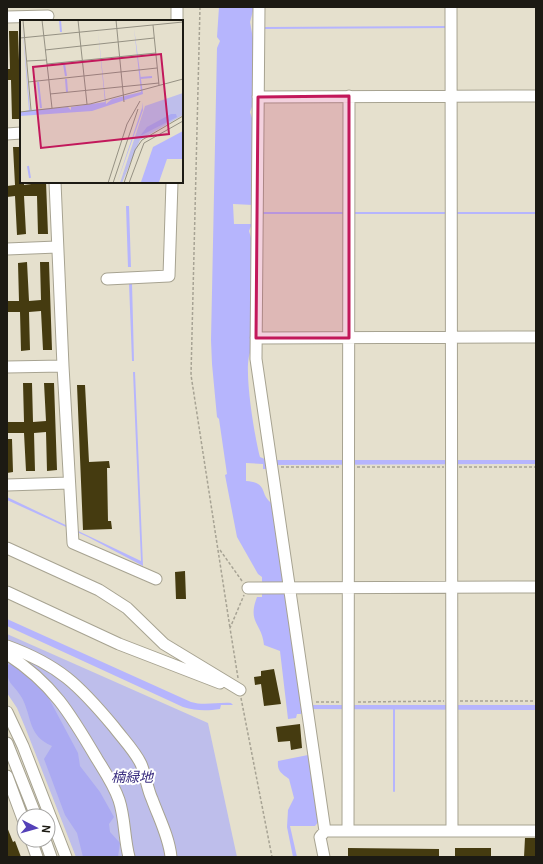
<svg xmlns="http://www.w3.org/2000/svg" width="543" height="864" font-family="Georgia,'Noto Sans JP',serif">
  <rect width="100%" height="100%" fill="#e5e0cd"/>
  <path fill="#bebeeb" d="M7 634 208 723 237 857H76L25 727 17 708 7 693Z"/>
  <path fill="#abaaf2" d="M15 663 38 678 78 753 80 766 100 792 114 817 109 824 110 832 120 843 118 857H83L77 833 65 815 44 759 52 746C28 736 32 717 22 698 13 682 7 687 7 665Z"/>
  <path fill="#b6b5fd" d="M219 7H254L250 22 255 50 252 67 254 78 253 104 250 112 253 121V205L233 204 234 224H252L249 231 252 241 251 351C242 364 255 439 260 457L267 460H536V464L268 465V469H263V464L246 463V481C270 483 258 495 273 504L284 578 282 581V591L287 598 303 705H536V710L304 709 301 714H297L296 718 288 719 280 651 264 645C262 623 247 623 257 597H262V577L258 574 237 537 225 475 227 474 219 419 217 417 212 364 211 340 217 48 220 41 217 37Z
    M126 206H129L131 267H128Z
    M129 283H132L134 361H132Z
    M133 372H135L143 566 88 537 7 500V497L141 561Z
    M7 619 191 702C204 706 218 702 231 703L233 705H221L220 709C207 711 196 711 183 707L7 626Z
    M308 755 319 821 315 826H290L297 857H293L287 827 288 810 294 798 289 779C281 773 277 771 278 761Z"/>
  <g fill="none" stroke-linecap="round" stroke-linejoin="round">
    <path stroke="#b6b5fd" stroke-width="2" d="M262 28 447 27
      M262 213H345
      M353 213H447
      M455 213H536
      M394 707V791"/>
  </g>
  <path fill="#453b10" d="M9 31H18L21 119H12L11 80H7V69H10Z
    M13 147H21V182H24V185L46 182 48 234H38L37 196H24L26 234 17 235 15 196 7 197V186L15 185Z
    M27 262 29 301 41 300 40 262H49L52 350H43L41 311 29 312 30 350 21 351 20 312H7V301H19L18 263Z
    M23 383H32L33 422 46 421 44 383H54L57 470 47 471 46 432 34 433 35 471H26L24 433H7V422H24Z
    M77 385H85L89 462 109 461 110 468H107L108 521H111L112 529 83 530Z
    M7 439H12L13 472 7 473Z
    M185 571 186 599H176L175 572Z
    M274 669 281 704 264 706 261 684 255 685 254 677 261 676V671Z
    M300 724 302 748 291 750 290 741 278 742 276 727Z
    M7 827 13 842 15 841 21 857H7Z
    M525 838H536V857H524Z
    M348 848 439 849V857H348Z
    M455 848H491V857H455Z"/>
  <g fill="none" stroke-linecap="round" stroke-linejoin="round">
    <defs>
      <path id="minor" d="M259 7 256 359 325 831 320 837 324 857
        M451 7 452 831
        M7 17 48 16
        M177 21V7
        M258 97 536 96
        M7 134 21 133
        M55 182 63 366 73 543 156 579
        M7 249 57 247
        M107 279 169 276 172 182
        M256 338 536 337
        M7 367 63 366
        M7 485 69 483
        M7 548 99 590 127 608 164 644 240 690
        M248 588 536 587
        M7 592 119 644 220 683
        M7 646C59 665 79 685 114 727 123 739 135 751 141 764 146 776 147 788 152 799 159 818 169 837 171 857
        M7 654C53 684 70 713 97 759 105 772 114 785 119 800 125 818 124 838 129 857
        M7 712 23 746 66 857
        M7 743 36 816
        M7 776 24 822
        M325 831H536
        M348 831 349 96
        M31 840 37 857
        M45 840 51 857"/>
    </defs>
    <use href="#minor" stroke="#a7a391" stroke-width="13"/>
    <path stroke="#a7a394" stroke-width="1.5" stroke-dasharray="3 2" stroke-linecap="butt" d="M200 7 191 375 230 628
      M281 467H340
      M357 467H444
      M459 467H536
      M220 550 242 581
      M238 678 230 628 244 595
      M241 698 272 857
      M460 701H536
      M316 702H340
      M358 702 444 701"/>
    <use href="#minor" stroke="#fff" stroke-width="11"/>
  </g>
  <path fill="#c2185b" fill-opacity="0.2" stroke="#c2185b" stroke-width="3" stroke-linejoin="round" d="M349 96V338H256L258 97Z"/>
  <g text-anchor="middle" stroke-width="4" stroke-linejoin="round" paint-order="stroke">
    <g font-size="14" font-style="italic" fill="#3b2f81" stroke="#fff">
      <text x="132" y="782">楠緑地</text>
    </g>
  </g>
  <g transform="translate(20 20)">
    <rect width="163" height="163" fill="#e5e0cd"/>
    <path d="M163 73V95L120 120 102 163H100L125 86Z" fill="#bebeeb"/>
    <path d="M151 94H156L157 97 120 116 127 107Z" fill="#abaaf2"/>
    <path d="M2 0 10 90 48 87 51 90V87L85 82 78 11 86 84 92 79 121 72 114 8 123 74 72 91 0 96V92L9 90ZM122 82 123 90 97 163 122 88ZM163 111V139H147L139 162H121L133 127Z" fill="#b6b5fd"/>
    <path fill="none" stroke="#b6b5fd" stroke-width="2" d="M40 0 41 12M44 44 46 56M120 58 132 57M46 59 47 72M18 62 21 88M8 146 10 158"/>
    <path fill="none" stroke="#959183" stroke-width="1" d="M3 0 11 90M22 0 32 88M58 0 67 84M96 0 104 82M133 5 139 65M0 18 163 2M25 30 134 18M7 41 26 40M27 44 136 33M8 62 137 48M30 74 139 63M0 92 70 84 163 59M88 163 107 104 120 81M93 163 118 89M104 163 115 130 122 120 163 96M109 163 124 123 163 101"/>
    <path fill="#c2185b" fill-opacity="0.15" stroke="#c2185b" stroke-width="2" d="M141 34 149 114 21 128 13 47Z"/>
    <rect width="163" height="163" fill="none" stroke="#1c1a13" stroke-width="2"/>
  </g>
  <rect width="543" height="864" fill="none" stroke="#1c1a13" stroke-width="16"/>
  <g transform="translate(36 828) rotate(96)"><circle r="19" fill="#ffffff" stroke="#a4a3a1"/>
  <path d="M0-3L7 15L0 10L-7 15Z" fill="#5440b8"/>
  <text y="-6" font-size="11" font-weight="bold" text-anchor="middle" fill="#1c1a13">N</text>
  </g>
</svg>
